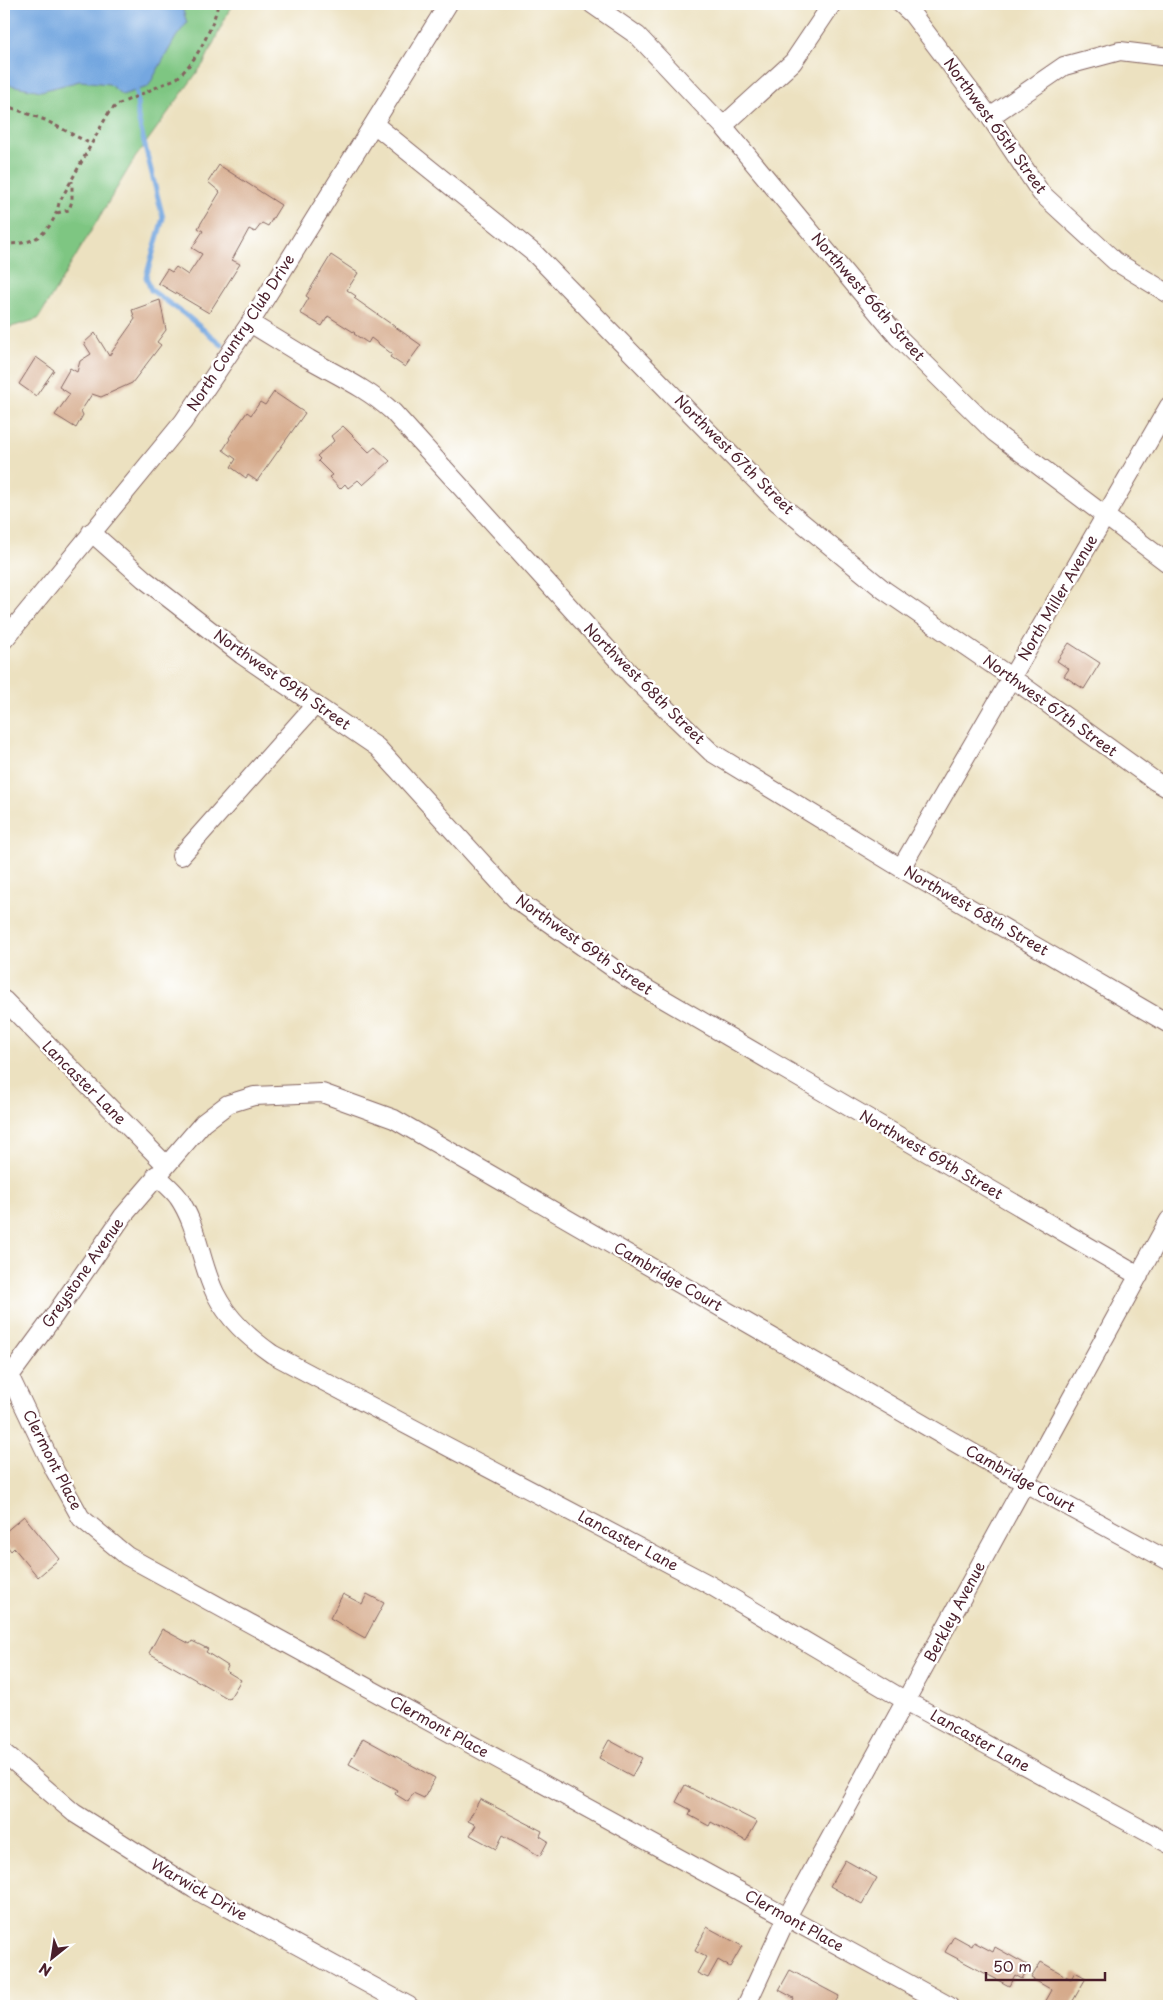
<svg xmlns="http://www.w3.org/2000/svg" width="1173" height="2010" font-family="'Playpen Sans',sans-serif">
  <rect width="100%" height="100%" fill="#fff"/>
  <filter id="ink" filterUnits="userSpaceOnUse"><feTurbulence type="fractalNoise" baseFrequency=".02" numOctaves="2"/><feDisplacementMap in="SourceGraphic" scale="10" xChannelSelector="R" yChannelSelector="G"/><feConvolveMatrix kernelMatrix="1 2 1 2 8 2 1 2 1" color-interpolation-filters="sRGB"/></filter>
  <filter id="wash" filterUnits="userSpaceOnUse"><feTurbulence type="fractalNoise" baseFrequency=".0096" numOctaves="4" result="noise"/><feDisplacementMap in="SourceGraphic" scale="20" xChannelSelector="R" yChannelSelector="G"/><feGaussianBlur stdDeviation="1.12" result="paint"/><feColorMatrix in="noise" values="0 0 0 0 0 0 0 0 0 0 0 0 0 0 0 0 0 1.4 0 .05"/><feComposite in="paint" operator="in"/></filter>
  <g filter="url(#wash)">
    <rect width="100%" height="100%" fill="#ece1c0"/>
    <path fill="#7ec682" stroke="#647256" d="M4 4H232L204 63 135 158 38 319 4 329Z"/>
    <path fill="#74a7e0" stroke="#5f6386" d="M4 4H181L187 23 176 37 148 87 122 95 109 84 80 81 41 91 4 84Z"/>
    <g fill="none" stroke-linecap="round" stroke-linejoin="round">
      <path stroke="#74a7e0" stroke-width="5" d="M136 85 138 118 163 218 146 277 151 290 187 316 222 345"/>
    </g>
    <g id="blocks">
      <path fill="#d6ab8c" d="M219 165 281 205 268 226 262 223 255 232 249 229 232 260 240 264 209 313 158 283 167 269 172 272 176 267 188 275 202 254 192 248 203 231 198 228 220 192 208 182Z
        M331 255 358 273 347 290 356 296 354 298 421 345 405 367 390 357 392 354 371 338 368 343 354 334 355 333 328 316 322 326 300 313 309 298 306 296Z
        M160 300 166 330 157 342 161 345 132 383 101 397 92 394 81 411 83 415 76 428 55 415 70 394 59 387 70 368 77 372 80 361 91 354 84 343 95 333 109 356 135 319 132 310Z
        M36 357 54 370 36 396 19 384Z
        M274 392 305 413 257 481 248 475 246 478 231 467 236 459 223 450 230 439 229 438 247 412 251 415 260 402 265 405Z
        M343 426 369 452 375 447 390 461 363 485 358 480 348 488 345 484 340 489 329 477 332 475 318 461 320 459 317 456 334 441 331 436Z
        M1069 643 1100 663 1084 689 1064 676 1069 669 1057 661Z
        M24 1516 59 1559 38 1577 14 1548 11 1551 4 1542V1533Z
        M343 1594 362 1604 367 1594 384 1603 365 1638 330 1618Z
        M162 1629 190 1644 192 1641 208 1649 206 1652 228 1666 226 1671 241 1680 229 1699 149 1653Z
        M363 1738 435 1778 424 1798 413 1793 408 1802 395 1794 397 1790 349 1764Z
        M609 1740 642 1758 632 1776 599 1758Z
        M685 1785 757 1822 746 1841 711 1822 709 1826 689 1815 691 1810 676 1802Z
        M480 1799 542 1831 540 1836 548 1841 540 1856 503 1835 496 1849 470 1835 476 1825 468 1821Z
        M845 1860 877 1878 862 1904 830 1886Z
        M707 1927 742 1946 730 1967 718 1960 708 1978 697 1973 706 1957 695 1951Z
        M954 1936 972 1946 974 1942 993 1952 995 1947 1029 1966 1022 1979 1015 1975 1009 1986 945 1952Z
        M1041 1962 1071 1979 1075 1972 1086 1978 1070 2006H1043L1052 1990 1031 1978Z
        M790 1970 839 1996 833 2006H790L794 1998 779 1990Z"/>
    </g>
  </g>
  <g filter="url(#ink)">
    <use href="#blocks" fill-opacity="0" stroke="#83635f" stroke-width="1"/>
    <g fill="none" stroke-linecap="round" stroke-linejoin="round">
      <defs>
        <path id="minor" d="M592 4 638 36 723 126 898 337 994 432 1169 564
          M901 4 912 14 990 117 1041 193 1115 261 1169 294
          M990 117 1064 66 1120 51 1169 57
          M374 124 535 254 777 502 884 590 1012 678 1155 781 1169 789
          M723 126 793 62 832 4
          M250 323C270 335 289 347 309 359 339 376 368 389 393 412L633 677 711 752 901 868 1169 1024
          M91 532 144 579 242 655 377 747 515 899 626 977 1139 1276
          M4 640 183 422 250 323 448 4
          M181 856 315 705
          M901 868 1169 406
          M4 1000 165 1164
          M156 1175C163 1182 172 1189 178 1197 198 1226 200 1262 215 1293 228 1319 248 1337 272 1354L710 1585 906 1701 1169 1844
          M4 1371 10 1377 55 1471 81 1518 127 1556 949 2006
          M4 1384 54 1316 123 1216 203 1123 228 1104 254 1096 322 1093 394 1119 1025 1483 1169 1561
          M4 1753 74 1813 194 1889 409 2006
          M746 2006 787 1917 1169 1220"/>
      </defs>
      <use href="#minor" stroke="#83635f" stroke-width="20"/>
      <path stroke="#83635f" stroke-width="3" stroke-dasharray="4 4" stroke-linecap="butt" d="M4 105 45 120 91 144
        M57 213 69 210 72 201V181
        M4 243C33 247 53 232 59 203L109 112 117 105 177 78C196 62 213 28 218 4"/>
      <use href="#minor" stroke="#fff" stroke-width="18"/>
    </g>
  </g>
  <g text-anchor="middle" stroke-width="5" stroke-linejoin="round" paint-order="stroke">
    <g font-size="15" fill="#4a1f2b" stroke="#fff">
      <text transform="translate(995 126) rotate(54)" y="5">Northwest 65th Street</text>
      <text transform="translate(868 297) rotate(49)" y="5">Northwest 66th Street</text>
      <text transform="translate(241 333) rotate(-57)" y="5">North Country Club Drive</text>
      <text transform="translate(734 455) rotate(45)" y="5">Northwest 67th Street</text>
      <text transform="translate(1058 598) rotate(-60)" y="5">North Miller Avenue</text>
      <text transform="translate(282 680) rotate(35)" y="5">Northwest 69th Street</text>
      <text transform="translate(644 684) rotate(45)" y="5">Northwest 68th Street</text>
      <text transform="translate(1050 706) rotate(36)" y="5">Northwest 67th Street</text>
      <text transform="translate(976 911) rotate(30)" y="5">Northwest 68th Street</text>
      <text transform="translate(584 945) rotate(35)" y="5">Northwest 69th Street</text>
      <text transform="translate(84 1083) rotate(45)" y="5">Lancaster Lane</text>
      <text transform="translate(931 1155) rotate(30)" y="5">Northwest 69th Street</text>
      <text transform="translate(83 1273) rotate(-55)" y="5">Greystone Avenue</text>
      <text transform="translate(668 1277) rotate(30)" y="5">Cambridge Court</text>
      <text transform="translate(52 1460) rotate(63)" y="5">Clermont Place</text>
      <text transform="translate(1020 1479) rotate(29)" y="5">Cambridge Court</text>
      <text transform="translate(628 1541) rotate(28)" y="5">Lancaster Lane</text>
      <text transform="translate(955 1612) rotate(-62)" y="5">Berkley Avenue</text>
      <text transform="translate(439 1727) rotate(29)" y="5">Clermont Place</text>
      <text transform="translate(980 1741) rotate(29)" y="5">Lancaster Lane</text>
      <text transform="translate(199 1890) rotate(30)" y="5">Warwick Drive</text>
      <text transform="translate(794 1921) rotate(29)" y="5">Clermont Place</text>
    </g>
  </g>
  <rect width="1173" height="2010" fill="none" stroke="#fff" stroke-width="20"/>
  <g transform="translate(52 1958) rotate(210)" stroke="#ffffff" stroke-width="4" paint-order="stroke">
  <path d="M0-4L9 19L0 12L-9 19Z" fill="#4a1f2b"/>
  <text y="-8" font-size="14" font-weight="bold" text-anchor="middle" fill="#4a1f2b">N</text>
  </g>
  <path d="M986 1972v8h119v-8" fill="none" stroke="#4a1f2b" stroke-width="2.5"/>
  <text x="993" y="1972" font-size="15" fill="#4a1f2b" stroke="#ffffff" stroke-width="4" paint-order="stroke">50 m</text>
</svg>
